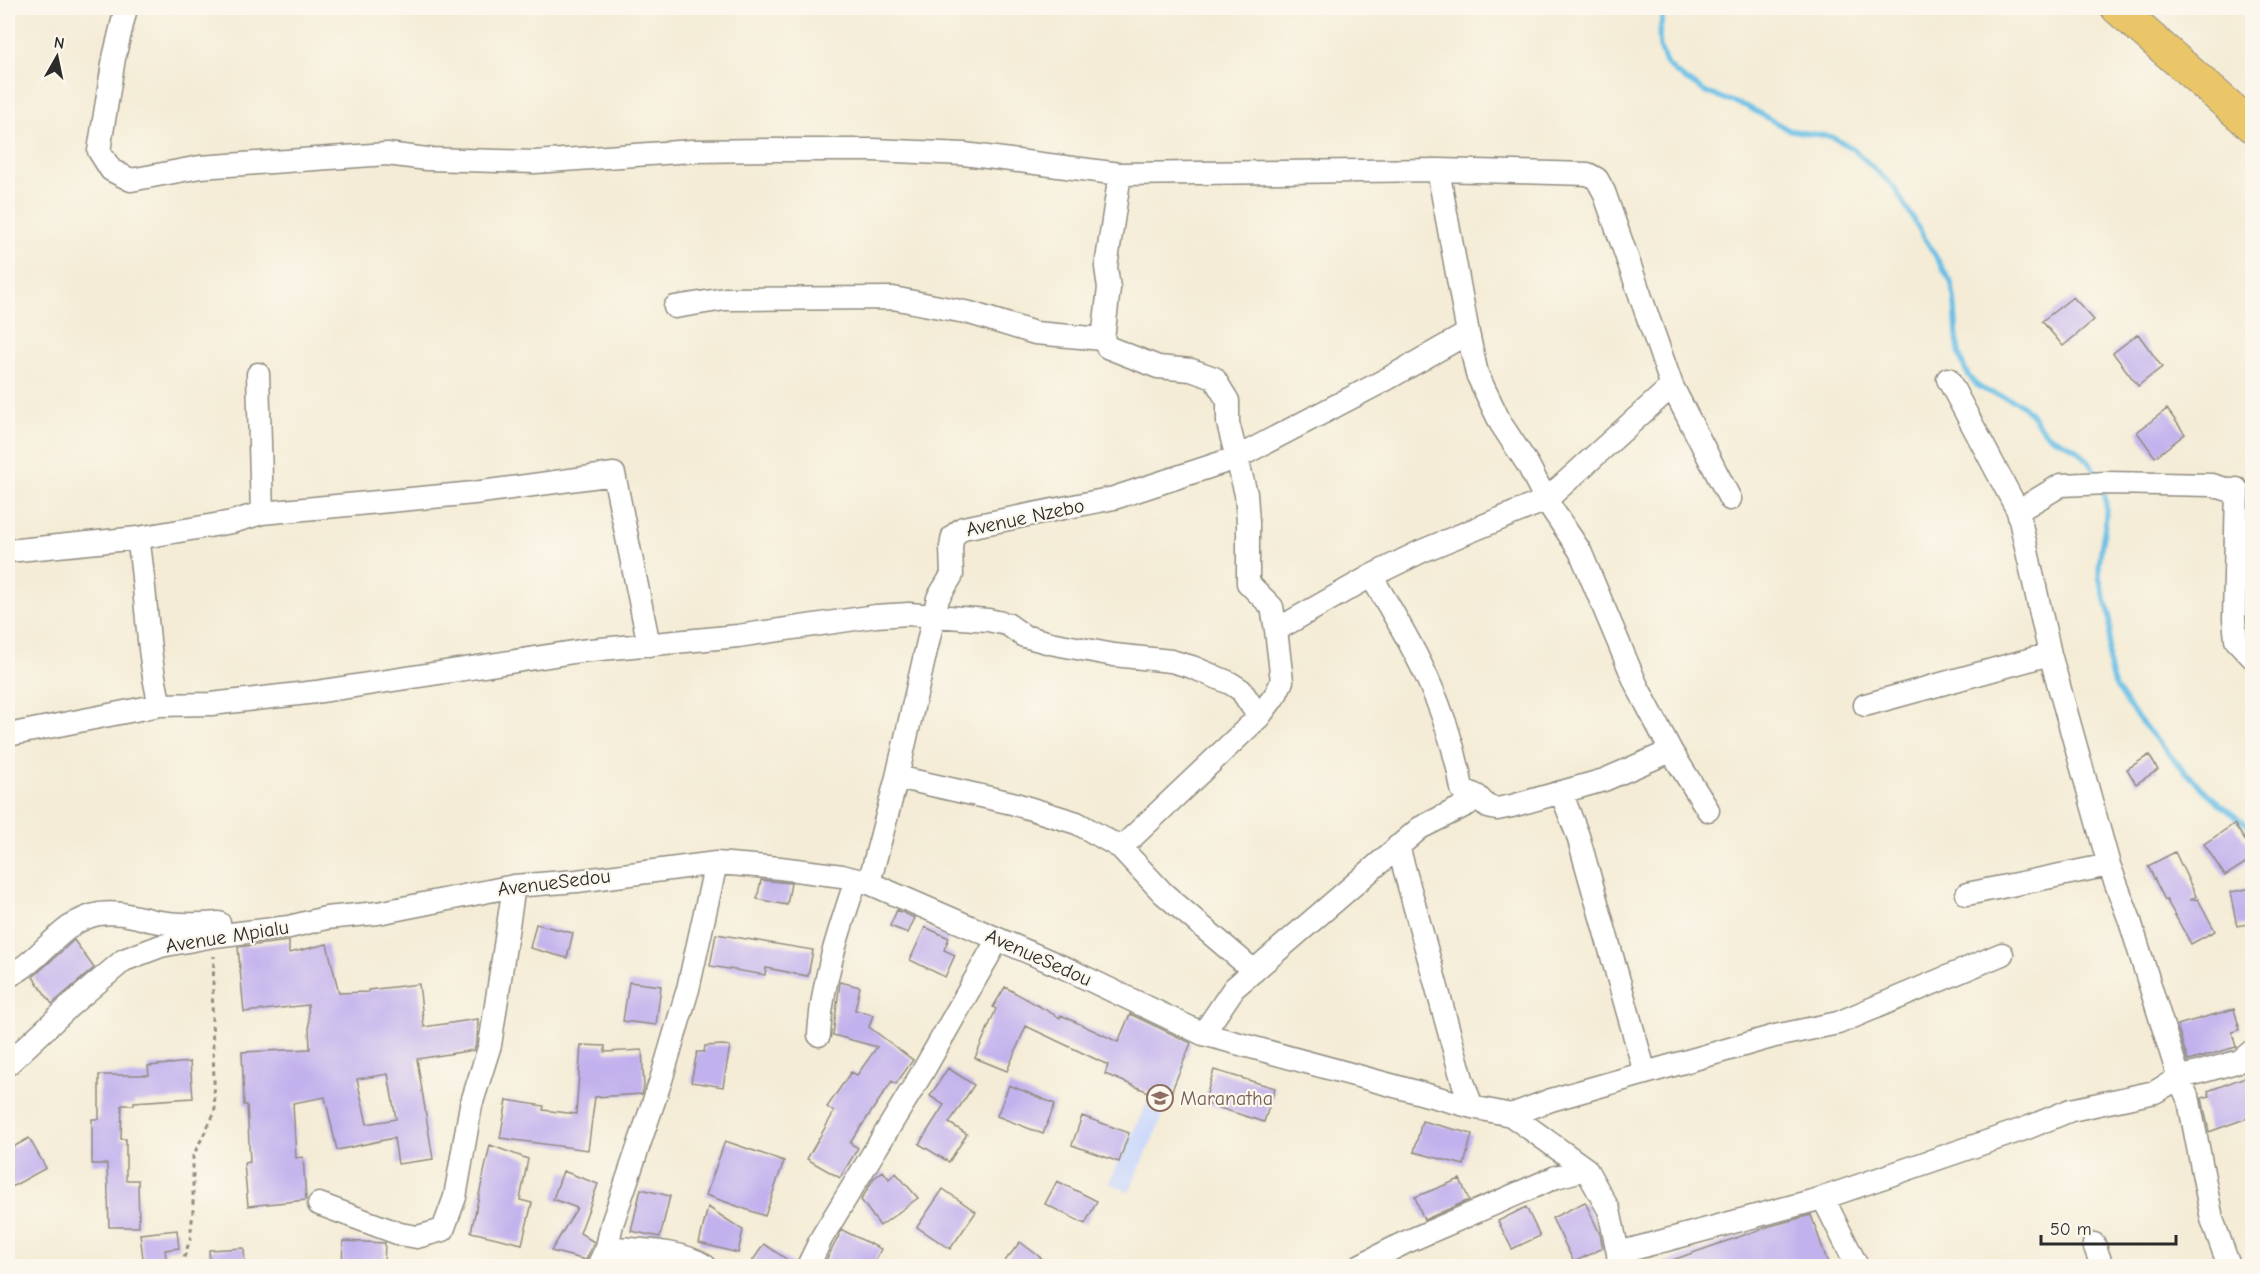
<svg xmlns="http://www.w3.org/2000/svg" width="2260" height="1274" font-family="'Comic Neue',sans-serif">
  <rect width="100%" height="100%" fill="#fbf7ec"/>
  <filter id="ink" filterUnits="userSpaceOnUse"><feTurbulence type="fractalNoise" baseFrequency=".0167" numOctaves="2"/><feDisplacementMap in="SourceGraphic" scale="12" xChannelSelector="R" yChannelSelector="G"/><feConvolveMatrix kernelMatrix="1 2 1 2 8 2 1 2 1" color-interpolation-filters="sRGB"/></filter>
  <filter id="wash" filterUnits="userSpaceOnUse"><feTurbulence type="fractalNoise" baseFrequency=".008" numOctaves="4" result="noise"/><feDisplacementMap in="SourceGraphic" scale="24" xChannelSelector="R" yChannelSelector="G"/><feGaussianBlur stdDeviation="1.35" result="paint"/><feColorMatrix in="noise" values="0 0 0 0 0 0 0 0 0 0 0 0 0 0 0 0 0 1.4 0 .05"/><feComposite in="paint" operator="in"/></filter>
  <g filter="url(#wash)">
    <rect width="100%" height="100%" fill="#f4ecd6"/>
    <path fill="#cedafa" d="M1169 1056 1186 1064 1129 1192 1109 1183Z"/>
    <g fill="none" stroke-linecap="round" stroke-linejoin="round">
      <path stroke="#69bfe6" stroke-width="5" d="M1664 8 1659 36 1660 47 1666 63 1676 73 1707 93 1748 107 1789 130 1832 137 1853 149 1894 187 1951 282C1960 311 1951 343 1966 371 1979 396 1998 392 2019 403 2032 411 2036 424 2047 434 2053 439 2064 442 2071 446 2084 453 2091 465 2098 477
        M2103 488C2112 517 2098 545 2099 574 2100 590 2109 603 2110 619 2111 640 2104 663 2114 683 2121 698 2132 711 2143 724 2176 763 2209 800 2252 828"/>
    </g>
    <g id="blocks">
      <path fill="#c1b1ed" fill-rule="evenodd" d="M2073 297 2094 320 2063 346 2042 321Z
        M2138 334 2162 367 2138 386 2113 353Z
        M2167 409 2185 434 2155 457 2137 432Z
        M2149 755 2158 770 2136 784 2127 769Z
        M2234 824 2253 852V858L2225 876 2204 844Z
        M2175 852 2196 896 2190 900 2198 899 2215 931 2191 944 2166 899 2165 900 2148 866Z
        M761 880 791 883 787 905 757 899Z
        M2253 888V923L2237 926 2230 892Z
        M897 910 915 918 908 933 890 926Z
        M536 924 573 933 567 958 530 948Z
        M925 927 949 938 944 950 955 955 945 977 910 960Z
        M716 934 813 950 808 976 766 968 765 975 710 966Z
        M74 940 94 968 52 1004 33 977Z
        M289 941V953L327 944 339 993 368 992V990L419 984 424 1027 478 1019 477 1042 474 1050 417 1059 433 1159 398 1164 394 1138 337 1150 325 1097 293 1103 296 1158 303 1157 306 1200 248 1206 244 1163 250 1162 247 1105H244L242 1052 310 1049 308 1005 244 1012 238 947ZM388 1074 396 1119 367 1124 357 1079Z
        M629 982 661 986 656 1025 623 1021Z
        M840 982 860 987 855 1010 873 1015 869 1027 913 1060 896 1084 892 1081 850 1143 858 1148 840 1178 807 1159 834 1112 827 1107 851 1072 857 1075 877 1047 833 1035Z
        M1005 987 1060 1018 1061 1015 1118 1042 1130 1014 1191 1043 1168 1100 1105 1074 1108 1065 1026 1026 1007 1071 975 1058 996 1009 993 1007Z
        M2234 1009 2240 1030 2232 1032 2236 1047 2188 1061 2177 1025Z
        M581 1045 605 1046V1052L642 1050 644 1087 642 1094 595 1097 588 1150 500 1138 507 1100 544 1106 543 1110 576 1114Z
        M722 1045 730 1046 723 1087 691 1082 697 1052H704L705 1046Z
        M190 1062 193 1098 134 1102V1105H122L121 1139H126V1180H138L139 1227H109L107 1164H92V1119H99V1075H149L148 1066Z
        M948 1068 974 1085 949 1123 967 1134 949 1162 919 1144 944 1105 930 1096Z
        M1214 1070 1275 1088 1264 1122 1204 1103Z
        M2253 1074V1116L2209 1132 2202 1098 2210 1096 2208 1091Z
        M1009 1085 1055 1104 1043 1134 997 1116Z
        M1082 1116 1129 1133 1119 1162 1072 1145Z
        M1422 1121 1472 1134 1464 1165 1414 1152Z
        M29 1138 46 1168 8 1189V1150Z
        M725 1141 784 1161 765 1216 706 1195Z
        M490 1145 528 1159 520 1200 532 1203 522 1244 471 1232Z
        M563 1171 598 1184 580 1233 594 1242 586 1260 551 1251 577 1208 553 1199Z
        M883 1171 889 1179 896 1173 918 1198 880 1226 861 1200 874 1178Z
        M1460 1179 1469 1200 1424 1220 1415 1197Z
        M1057 1181 1097 1201 1085 1224 1045 1204Z
        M641 1189 670 1196 660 1237 631 1231Z
        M943 1189 976 1212 950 1249 917 1227Z
        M1585 1202 1600 1234 1603 1248 1574 1262 1552 1218Z
        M708 1207 743 1230 738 1253 699 1243Z
        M1526 1207 1540 1236 1512 1249 1498 1221Z
        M1811 1215 1829 1266H1661V1264L1767 1227Z
        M177 1230 179 1248 165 1250 167 1266H144L140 1234Z
        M842 1230 881 1249 873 1266H823Z
        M343 1241 385 1243 384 1266H342Z
        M1020 1242 1052 1266H1001Z
        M764 1244 795 1265V1266H749Z
        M244 1248 245 1266H210L209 1250Z"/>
    </g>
  </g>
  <g filter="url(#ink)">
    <use href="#blocks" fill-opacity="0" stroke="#908c80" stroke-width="1.5"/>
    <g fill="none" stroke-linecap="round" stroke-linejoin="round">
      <defs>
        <path id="minor" d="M126 8 114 58 99 151 111 170 131 180 200 167 387 154 427 159 535 162 692 151 773 150H873L964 154 1120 174 1438 170 1588 174 1597 179 1604 192 1672 386 1730 499
          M1438 170 1468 333 1477 374 1501 424 1528 465 1546 500 1580 551 1636 684 1671 751 1708 810
          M1120 174 1106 267 1109 288 1103 339 1107 347 1158 367 1191 370 1214 378 1228 401V423L1246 494 1248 522V583L1272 607 1276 630
          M675 307 725 299 893 298 970 313 1035 333 1103 339
          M258 374 262 513
          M1948 379 2018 511 2050 654 2109 865 2129 918 2179 1078 2189 1101 2212 1219 2229 1266
          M2018 511 2061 485 2108 483 2212 485 2232 491 2237 489 2234 619 2236 640 2252 657
          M138 538 232 522 262 513 474 493 614 474 649 645
          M8 551 138 538C147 593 146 650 160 705L211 704 316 692 580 651 738 636 876 616 909 614 988 620 1007 624 1024 636 1050 643 1114 655 1171 661 1192 667 1230 683 1241 690 1259 717
          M1865 705 2050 654
          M8 735 160 705
          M897 777 1012 803 1077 823 1121 848 1163 893 1254 971
          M1561 792 1578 836 1645 1073
          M1477 796 1488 807 1497 809 1512 806 1604 780 1671 751
          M1398 846 1462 1079 1472 1107
          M1121 848 1259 717 1276 694 1282 681 1276 630 1371 576
          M869 883 897 777 938 598 952 575 951 547 953 536 963 528 1114 498 1236 458 1387 379 1468 333
          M1967 894 2109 865
          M8 976C42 961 60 921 99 914 119 911 135 917 154 921 175 925 197 925 219 923
          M1203 1034 1234 988 1420 828 1468 804 1477 796 1462 789C1449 709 1413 645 1371 576L1422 551 1546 500 1672 386
          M819 1035C822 980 839 931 856 880
          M8 1064 73 1003 124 960 161 946 214 936 289 927 326 918 378 913 514 886 577 881 716 863 780 868 842 876 869 883 1065 968 1203 1034 1472 1107 1511 1115 1586 1169 1609 1210 1618 1253 1619 1266
          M1511 1115 1551 1100 1775 1036 1838 1023 2002 954
          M1823 1198 1857 1266
          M319 1204 400 1234 417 1237 443 1230 455 1197 471 1105 490 1045 514 886
          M2094 1244 2102 1266
          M607 1247C636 1250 681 1250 705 1266
          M1618 1253 1823 1198 2027 1128 2071 1110 2155 1092 2179 1078 2240 1061 2252 1051
          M598 1266 607 1247 612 1224 661 1080 688 989 716 863
          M808 1266 822 1237 922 1073 998 939
          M1359 1266 1404 1243 1556 1177 1586 1169"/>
        <path id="highway" d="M2117 8 2252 126"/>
      </defs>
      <use href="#minor" stroke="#908c80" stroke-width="25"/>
      <use href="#highway" stroke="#908c80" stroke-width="34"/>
      <path stroke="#908c80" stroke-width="3" stroke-dasharray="4.5 4.5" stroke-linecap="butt" d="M181 1266 190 1240 193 1211V1156L215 1112 212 1017 214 956"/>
      <use href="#minor" stroke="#fff" stroke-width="22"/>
      <use href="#highway" stroke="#eac669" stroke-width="32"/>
    </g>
  </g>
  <defs>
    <symbol id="school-ring" viewBox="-11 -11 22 22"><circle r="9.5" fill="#fbf7ec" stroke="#8d6e63" stroke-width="1.5"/><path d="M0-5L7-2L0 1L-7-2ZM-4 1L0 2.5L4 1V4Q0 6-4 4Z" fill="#8d6e63"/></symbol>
  </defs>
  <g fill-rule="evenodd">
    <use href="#school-ring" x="1145" y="1083" width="30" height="30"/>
  </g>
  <g text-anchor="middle" stroke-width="4.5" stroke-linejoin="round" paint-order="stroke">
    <g font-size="20" fill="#2b2b2b" stroke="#fbf7ec">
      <text transform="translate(1025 517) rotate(-12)" y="7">Avenue Nzebo</text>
      <text transform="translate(554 882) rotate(-7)" y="7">AvenueSedou</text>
      <text transform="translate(227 936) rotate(-9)" y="7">Avenue Mpialu</text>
      <text transform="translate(1039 957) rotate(24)" y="7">AvenueSedou</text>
    </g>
    <g font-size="20" fill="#785e54" stroke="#fbf7ec" text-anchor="start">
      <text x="1180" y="1105">Maranatha</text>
    </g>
  </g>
  <rect width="2260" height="1274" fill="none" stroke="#fbf7ec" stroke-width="30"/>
  <g transform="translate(57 57) rotate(9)" stroke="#fbf7ec" stroke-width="4.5" paint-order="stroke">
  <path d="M0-4.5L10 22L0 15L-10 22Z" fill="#2b2b2b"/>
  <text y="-9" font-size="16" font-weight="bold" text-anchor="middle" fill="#2b2b2b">N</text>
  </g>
  <path d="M2041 1235v9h135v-9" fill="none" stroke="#2b2b2b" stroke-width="3"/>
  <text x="2050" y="1235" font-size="18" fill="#2b2b2b" stroke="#fbf7ec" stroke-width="4.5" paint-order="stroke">50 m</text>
</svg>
